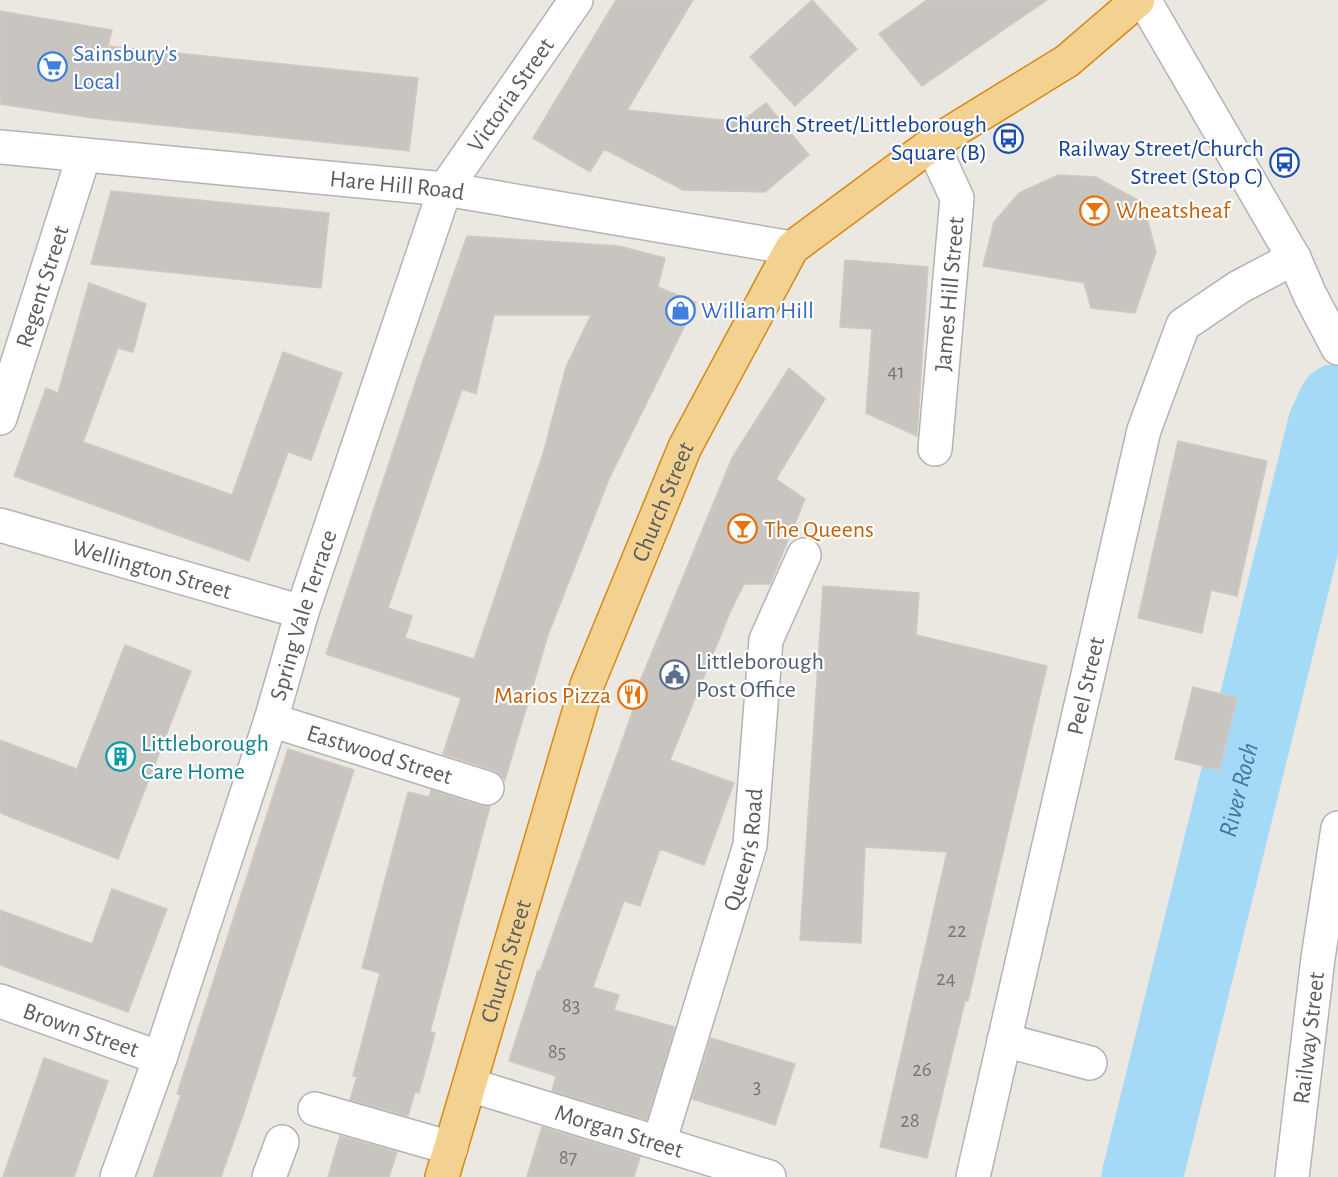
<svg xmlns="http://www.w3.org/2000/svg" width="1338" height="1177" font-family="'Alegreya Sans',sans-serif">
  <rect width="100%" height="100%" fill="#ebe8e1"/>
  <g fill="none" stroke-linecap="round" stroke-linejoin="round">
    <path stroke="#a5daf7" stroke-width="81" id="s1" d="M1142 1177 1328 426 1338 404"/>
  </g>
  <path fill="#c8c5c0" stroke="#cfc9c0" stroke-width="1.5" fill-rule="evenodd" d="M616 0H693L627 110 741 122 766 103 809 155 765 192 683 190 604 149 590 172 533 138Z
    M812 0 857 49 795 106 750 57Z
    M927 0H1047L922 86 879 34Z
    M0 11 112 30 108 46 418 78 409 151 93 118 0 104Z
    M1058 175 1096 177 1143 203 1156 252 1135 313 1091 308 1084 283 983 266 994 222 1019 193Z
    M111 191 329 213 321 288 91 264Z
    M467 236 619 246 665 258 658 287 696 303 609 479 548 635 505 780 493 770 443 754 461 698 326 654 419 372ZM494 315H591L566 367 543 454 474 659 405 638 412 616 388 608 462 389 476 394Z
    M845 260 928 267 917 436 866 413 872 329 840 327Z
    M89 283 146 304 133 352 118 348 83 442 232 495 283 352 342 373 311 460 288 452 249 561 14 476 46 388 58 393Z
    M789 368 825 399 776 479 805 499 770 584H744L731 610 670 760 734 783 704 865 660 849 640 906 624 901 593 987 619 995 614 1010 675 1027 647 1120 552 1091 556 1076 509 1061 538 970 540 971 642 685 639 684 732 458Z
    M1178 441 1267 461 1237 596 1211 590 1202 633 1138 618Z
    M823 586 919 593 916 635 1047 666 968 1001H965L927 1158 880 1147 947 852 865 847 861 943 800 940Z
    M125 645 191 671 118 859 0 813V740L77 769Z
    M1193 687 1237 698 1219 770 1175 759Z
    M288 749 354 770 243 1115 221 1177H153L181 1095 177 1094Z
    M431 790 481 806H490L430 1032 435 1033 419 1093 415 1092 408 1116 350 1100 357 1077 353 1076 380 973 362 968 408 792 429 797Z
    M112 889 167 909 128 1012 0 965V910L92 944Z
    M711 1038 795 1064 775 1125 692 1099Z
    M44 1058 108 1081 74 1177H3Z
    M542 1127 640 1157 634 1177H527Z
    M340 1136 397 1152 389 1177H328Z"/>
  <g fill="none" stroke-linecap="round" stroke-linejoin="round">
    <defs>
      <g id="minor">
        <path d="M1144 0 1294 258 1310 295 1338 348"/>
        <path d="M932 144 957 198 935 449"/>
        <path id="s2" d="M0 147 445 189 792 248"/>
        <path id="s3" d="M0 418 84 155"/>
        <path id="s4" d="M0 525 302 612"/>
        <path id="s5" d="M271 720 487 788"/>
        <path id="s6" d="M0 1001 160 1058"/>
        <path d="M1004 1040 1090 1063"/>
        <path id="s7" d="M470 1085 769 1177"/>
        <path d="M315 1109 451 1148"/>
        <path id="s8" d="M659 1143 750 845 766 640 804 555"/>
        <path id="s9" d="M117 1177 160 1058 271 720 302 612 445 189 576 0"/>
        <path d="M269 1177 282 1142"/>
        <path id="s10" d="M973 1177 1144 430 1183 325 1239 287 1294 258"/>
        <path id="s11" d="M1292 1177 1318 958 1338 828"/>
      </g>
      <g id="highway">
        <path id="s12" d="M442 1177 587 685 685 447 792 248 932 144 1067 61 1138 0"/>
      </g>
    </defs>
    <use href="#minor" stroke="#b1b4b7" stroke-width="36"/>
    <use href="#highway" stroke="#d88914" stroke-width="36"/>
    <use href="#minor" stroke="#fff" stroke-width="33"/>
    <use href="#highway" stroke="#f3d190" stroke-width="33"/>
  </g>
  <defs>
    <symbol id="supermarket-ring" viewBox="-11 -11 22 22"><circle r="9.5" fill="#fff" stroke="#3f7fe0" stroke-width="1.5"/><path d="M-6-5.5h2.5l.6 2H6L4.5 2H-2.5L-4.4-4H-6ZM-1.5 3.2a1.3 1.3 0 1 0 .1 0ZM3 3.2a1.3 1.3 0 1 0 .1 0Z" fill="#3f7fe0"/></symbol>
    <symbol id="bus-ring" viewBox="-11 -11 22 22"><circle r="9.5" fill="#fff" stroke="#1a4fb4" stroke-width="1.5"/><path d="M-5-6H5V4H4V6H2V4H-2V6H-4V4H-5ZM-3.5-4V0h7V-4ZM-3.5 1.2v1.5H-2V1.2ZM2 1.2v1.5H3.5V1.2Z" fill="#1a4fb4"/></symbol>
    <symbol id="bar-ring" viewBox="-11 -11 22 22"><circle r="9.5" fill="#fff" stroke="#e8710a" stroke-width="1.5"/><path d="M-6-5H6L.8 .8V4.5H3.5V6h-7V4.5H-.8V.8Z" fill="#e8710a"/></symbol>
    <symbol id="shop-ring" viewBox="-11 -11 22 22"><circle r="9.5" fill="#fff" stroke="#3f7fe0" stroke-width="1.5"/><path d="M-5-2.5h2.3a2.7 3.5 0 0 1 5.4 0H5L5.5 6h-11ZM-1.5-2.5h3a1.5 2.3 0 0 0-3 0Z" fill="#3f7fe0"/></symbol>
    <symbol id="civic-ring" viewBox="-11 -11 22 22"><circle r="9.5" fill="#fff" stroke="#5c6f8a" stroke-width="1.5"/><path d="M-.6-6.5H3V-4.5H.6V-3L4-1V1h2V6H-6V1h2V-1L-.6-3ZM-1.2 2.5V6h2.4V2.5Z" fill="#5c6f8a"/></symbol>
    <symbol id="restaurant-ring" viewBox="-11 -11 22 22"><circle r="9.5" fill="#fff" stroke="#e8710a" stroke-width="1.5"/><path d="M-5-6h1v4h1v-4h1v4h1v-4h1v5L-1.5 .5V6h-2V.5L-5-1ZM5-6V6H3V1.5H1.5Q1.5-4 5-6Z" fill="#e8710a"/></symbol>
    <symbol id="building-ring" viewBox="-11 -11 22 22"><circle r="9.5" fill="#fff" stroke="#0f9aa8" stroke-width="1.5"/><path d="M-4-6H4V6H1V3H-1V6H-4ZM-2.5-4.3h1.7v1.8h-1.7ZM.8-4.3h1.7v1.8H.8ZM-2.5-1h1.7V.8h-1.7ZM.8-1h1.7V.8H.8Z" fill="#0f9aa8"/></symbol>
  </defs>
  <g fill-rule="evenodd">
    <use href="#supermarket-ring" x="36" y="50" width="33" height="33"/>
    <use href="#bus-ring" x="992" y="122" width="33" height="33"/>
    <use href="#bus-ring" x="1268" y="146" width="33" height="33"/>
    <use href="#bar-ring" x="1078" y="194" width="33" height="33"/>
    <use href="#shop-ring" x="664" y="294" width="33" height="33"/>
    <use href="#bar-ring" x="726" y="512" width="33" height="33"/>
    <use href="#civic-ring" x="658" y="658" width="33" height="33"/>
    <use href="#restaurant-ring" x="616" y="678" width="33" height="33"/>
    <use href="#building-ring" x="104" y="740" width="33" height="33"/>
  </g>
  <g text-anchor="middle" stroke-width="4.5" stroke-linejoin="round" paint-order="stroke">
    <g font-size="21" fill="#757778">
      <text x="896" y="378">41</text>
      <text x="957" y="937">22</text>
      <text x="946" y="985">24</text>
      <text x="571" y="1012">83</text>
      <text x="557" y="1058">85</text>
      <text x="922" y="1076">26</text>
      <text x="757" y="1093">3</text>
      <text x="910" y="1127">28</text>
      <text x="568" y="1164">87</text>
    </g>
    <g font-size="24" fill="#366cbe" stroke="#fff" text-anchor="start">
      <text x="73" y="61">Sainsbury's<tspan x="73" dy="28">Local</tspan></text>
      <text x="701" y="318">William Hill</text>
    </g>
    <g font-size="24" fill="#595d60" stroke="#fff">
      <text dy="8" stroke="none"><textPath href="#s9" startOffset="1156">Victoria Street</textPath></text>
      <text dy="8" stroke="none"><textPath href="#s2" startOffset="399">Hare Hill Road</textPath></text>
      <text dy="8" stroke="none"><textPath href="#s3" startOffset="138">Regent Street</textPath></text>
      <text transform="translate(949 294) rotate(-85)" y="8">James Hill Street</text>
      <text dy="8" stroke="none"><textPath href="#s12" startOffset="711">Church Street</textPath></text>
      <text dy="8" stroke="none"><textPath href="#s4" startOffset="158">Wellington Street</textPath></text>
      <text dy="8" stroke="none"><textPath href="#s9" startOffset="592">Spring Vale Terrace</textPath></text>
      <text dy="8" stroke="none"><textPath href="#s10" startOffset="504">Peel Street</textPath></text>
      <text dy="8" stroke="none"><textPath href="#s5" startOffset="114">Eastwood Street</textPath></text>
      <text dy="8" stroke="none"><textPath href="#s8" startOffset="306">Queen's Road</textPath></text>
      <text dy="8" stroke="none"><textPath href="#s12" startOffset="225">Church Street</textPath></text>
      <text dy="8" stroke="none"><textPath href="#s6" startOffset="86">Brown Street</textPath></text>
      <text dy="8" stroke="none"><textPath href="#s11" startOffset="140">Railway Street</textPath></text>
      <text dy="8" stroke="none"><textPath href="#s7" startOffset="156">Morgan Street</textPath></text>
    </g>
    <g font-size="24" fill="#164399" stroke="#fff" text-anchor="end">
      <text x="987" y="132">Church Street/Littleborough<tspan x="987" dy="28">Square (B)</tspan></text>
      <text x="1264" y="156">Railway Street/Church<tspan x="1264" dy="28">Street (Stop C)</tspan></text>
    </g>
    <g font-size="24" fill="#c56008" stroke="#fff" text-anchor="start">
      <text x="1116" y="218">Wheatsheaf</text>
      <text x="764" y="537">The Queens</text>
      <text x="611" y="703" text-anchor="end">Marios Pizza</text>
    </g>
    <g font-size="24" fill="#4e5e75" stroke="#fff" text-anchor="start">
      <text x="696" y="669">Littleborough<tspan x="696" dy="28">Post Office</tspan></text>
    </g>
    <g font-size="24" fill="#0d838f" stroke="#fff" text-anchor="start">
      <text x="141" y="751">Littleborough<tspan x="141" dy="28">Care Home</tspan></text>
    </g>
    <g font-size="26" font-style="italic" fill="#42779e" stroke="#fff">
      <text dy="9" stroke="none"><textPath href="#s1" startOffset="399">River Roch</textPath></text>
    </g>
  </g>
</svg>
